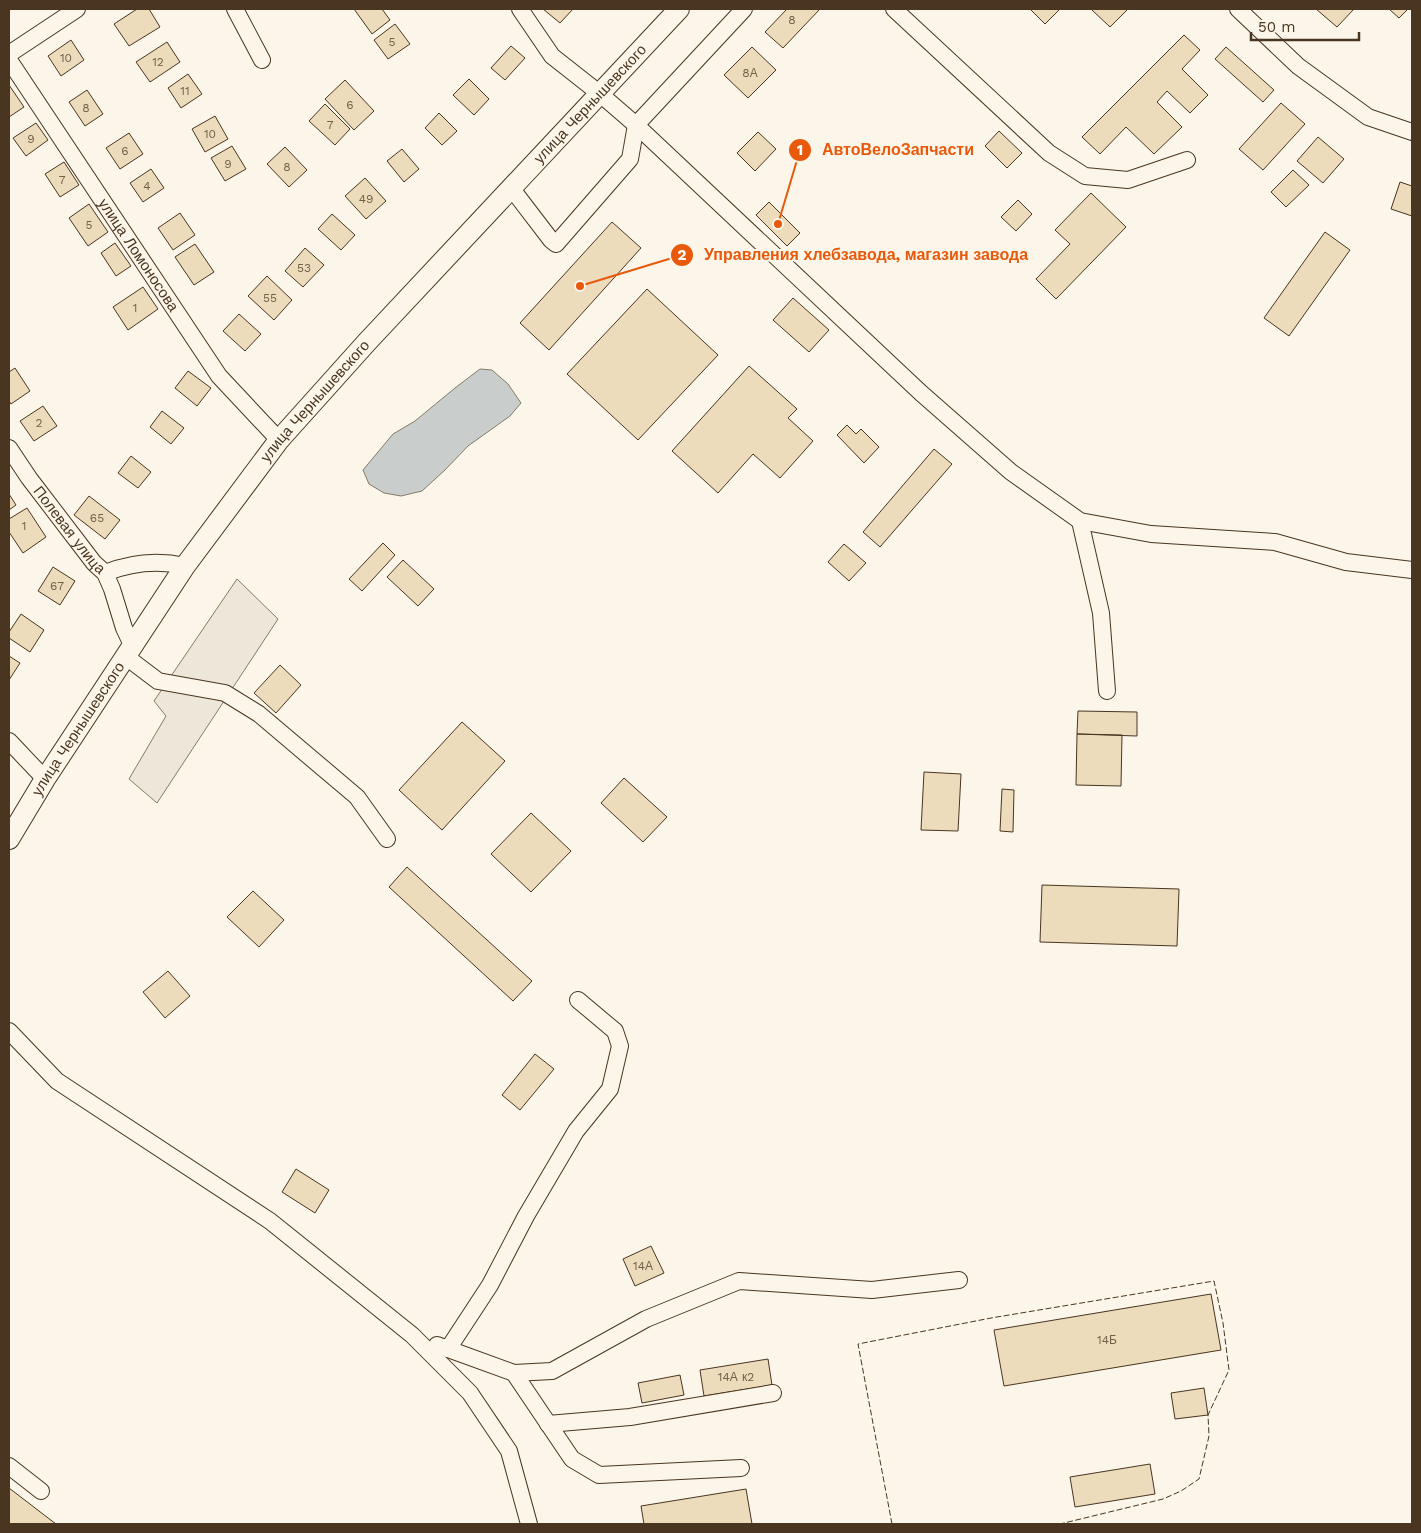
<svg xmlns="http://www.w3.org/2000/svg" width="1421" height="1533" font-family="'Work Sans',sans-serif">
  <rect width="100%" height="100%" fill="#fbf6e9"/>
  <path fill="#ede7d9" stroke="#887966" d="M237 579 278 619 157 803 129 779 166 716 154 701Z"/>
  <path fill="#c9cecd" stroke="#887966" d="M480 369 492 370 508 384 521 403 510 416 468 446 445 470 422 491 401 496 384 493 369 484 363 470 393 434 415 421 455 388Z"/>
  <path fill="#ecdcbc" stroke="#4a3520" d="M137 9H149L160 27 129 46 114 24Z
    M354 9H382L390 20 372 34Z
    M543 9H573L560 23Z
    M787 9H820L783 48 765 32Z
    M1030 9H1060L1045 24Z
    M1094 9H1128L1110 27 1092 10Z
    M1316 9H1354L1337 27Z
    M1389 9H1408L1399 18Z
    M395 24 410 44 388 59 374 40Z
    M1184 35 1200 50 1182 69 1208 95 1190 113 1167 91 1157 102 1182 127 1154 154 1126 127 1100 154 1082 137Z
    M71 40 84 60 61 76 48 56Z
    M167 42 180 62 150 82 136 62Z
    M511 46 525 58 505 80 491 68Z
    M752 47 776 70 748 98 724 75Z
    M1226 47 1274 90 1263 102 1215 59Z
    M188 74 202 94 181 108 168 88Z
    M469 79 489 99 474 115 453 95Z
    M345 80 374 111 354 130 325 99Z
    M9 85 24 107 9 117Z
    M87 90 103 114 85 126 69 102Z
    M1281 103 1305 124 1263 170 1239 149Z
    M325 104 350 129 335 145 309 121Z
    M439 113 457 131 442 145 425 128Z
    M215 116 228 139 205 152 192 129Z
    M36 123 48 140 26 156 13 138Z
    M999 131 1022 153 1007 168 985 146Z
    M758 132 776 149 755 171 737 153Z
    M129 133 143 154 120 169 106 148Z
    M1318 137 1344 159 1323 183 1297 161Z
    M232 146 246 169 225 181 211 158Z
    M285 147 307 170 289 187 267 164Z
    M402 149 419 169 404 182 387 161Z
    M64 162 79 185 60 197 45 174Z
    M151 169 164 188 143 202 130 183Z
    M1293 170 1309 185 1286 207 1271 192Z
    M365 178 386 201 366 219 345 196Z
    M1400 182 1412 186V216L1391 209Z
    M1091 193 1126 227 1056 299 1036 279 1070 244 1055 230Z
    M1018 200 1032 214 1016 231 1001 217Z
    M769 202 800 233 787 246 756 215Z
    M89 204 108 232 88 246 69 218Z
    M180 213 195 235 173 250 158 228Z
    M332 214 355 235 341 250 318 229Z
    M612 222 641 248 549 350 520 323Z
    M1325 232 1350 250 1289 336 1264 318Z
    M115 243 131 266 116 276 101 253Z
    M195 244 214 272 194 285 175 257Z
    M305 248 324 265 303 287 285 271Z
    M267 276 292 300 274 320 248 296Z
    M143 287 158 309 128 330 113 307Z
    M647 289 718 355 638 440 567 374Z
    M793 298 829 330 809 352 773 320Z
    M239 314 261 334 245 351 223 331Z
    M749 366 797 409 788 418 813 441 780 478 753 454 718 493 672 451Z
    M15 368 30 391 11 404 9 401V372Z
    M188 371 211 388 197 406 175 388Z
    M43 406 57 426 34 441 20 421Z
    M162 411 184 428 171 444 150 427Z
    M847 425 856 434 861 429 879 447 864 463 837 435Z
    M934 449 952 464 880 547 863 532Z
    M131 456 151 472 138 488 118 473Z
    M9 494 16 505 9 510Z
    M89 496 120 520 105 539 74 515Z
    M27 508 46 537 23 553 9 532V519Z
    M383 543 395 555 362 591 349 579Z
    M844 544 866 563 849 581 828 562Z
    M403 560 434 589 418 606 387 577Z
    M53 567 75 581 60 605 38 591Z
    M21 614 44 630 30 652 9 638V632Z
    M9 656 20 663 9 680Z
    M280 665 301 685 276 713 254 693Z
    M1078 711 1137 712V736L1077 734Z
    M462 722 505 761 442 830 399 790Z
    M1077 734 1122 735 1121 786 1076 785Z
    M924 772 961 774 958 831 921 830Z
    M624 778 667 817 643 842 601 803Z
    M1002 789 1014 790 1013 832 1000 831Z
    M531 813 571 851 531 892 491 854Z
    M407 867 532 981 513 1001 389 887Z
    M1042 885 1179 889 1177 946 1040 942Z
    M253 891 284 920 259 947 227 917Z
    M168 971 190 996 165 1018 143 992Z
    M535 1054 554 1069 520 1110 502 1095Z
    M296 1169 329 1190 315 1213 282 1192Z
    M651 1246 664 1273 635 1286 623 1259Z
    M1211 1294 1221 1350 1004 1386 994 1330Z
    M768 1359 772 1385 704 1396 700 1370Z
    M680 1375 684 1395 642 1403 638 1383Z
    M1204 1388 1208 1415 1175 1419 1171 1393Z
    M1150 1464 1155 1494 1075 1507 1070 1477Z
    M9 1488 56 1524H9Z
    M746 1489 752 1524H644L641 1506Z"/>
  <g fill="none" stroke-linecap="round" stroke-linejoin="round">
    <defs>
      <g id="minor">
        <path d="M235 9 262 60"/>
        <path d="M520 9 552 56 599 93 636 125 921 393 1011 472 1080 521 1151 534 1275 542 1346 562 1412 570"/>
        <path d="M894 9 1049 153 1085 176 1128 180 1187 160"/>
        <path d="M1238 9 1298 66 1368 117 1412 132"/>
        <path d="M9 54 77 9"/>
        <path id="s1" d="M9 60 219 376 279 440"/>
        <path d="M512 189 551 240 556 244 630 159 636 125 744 9"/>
        <path id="s2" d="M9 448 29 478 94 563 105 573 112 589 124 628 132 645"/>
        <path d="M1080 521 1101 613 1107 691"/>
        <path d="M105 573C130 563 158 560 185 566"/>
        <path d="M125 656 158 681 225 693 259 714 357 797 387 839"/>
        <path d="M9 741 45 779"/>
        <path d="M9 1031 57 1081 270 1221 412 1335 470 1393 509 1451 529 1524"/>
        <path d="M437 1345 514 1373 572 1459 599 1475 741 1468"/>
        <path d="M448 1349 490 1285 526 1216 576 1131 610 1089 620 1046 615 1031 578 1000"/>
        <path d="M514 1373 552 1371 646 1319 739 1281 872 1290 959 1280"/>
        <path d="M548 1424 630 1417 773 1393"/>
        <path d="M9 1466 41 1491"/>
      </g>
      <g id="major">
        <path id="s3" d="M9 839 45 779 185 566 279 440 367 342 679 9"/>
      </g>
    </defs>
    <use href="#minor" stroke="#4a3520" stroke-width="18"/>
    <use href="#major" stroke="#4a3520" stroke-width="22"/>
    <use href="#minor" stroke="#fbf6e9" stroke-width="16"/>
    <use href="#major" stroke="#fbf6e9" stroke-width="20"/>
    <path stroke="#4a3520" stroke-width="1" stroke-dasharray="6 2.5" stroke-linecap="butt" d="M892 1524 858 1344 991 1318 1214 1281 1223 1323 1229 1370 1208 1415 1209 1436 1199 1479 1181 1491 1163 1499 1060 1524"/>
  </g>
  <g text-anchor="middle" stroke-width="4" stroke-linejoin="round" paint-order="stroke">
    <g font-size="12" fill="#725f47">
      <text x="792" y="24">8</text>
      <text x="392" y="46">5</text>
      <text x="66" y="62">10</text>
      <text x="158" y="66">12</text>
      <text x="750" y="77">8А</text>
      <text x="185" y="95">11</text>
      <text x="350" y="109">6</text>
      <text x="86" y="112">8</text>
      <text x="330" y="129">7</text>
      <text x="210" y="138">10</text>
      <text x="31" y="143">9</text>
      <text x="125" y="155">6</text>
      <text x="228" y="168">9</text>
      <text x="287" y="171">8</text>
      <text x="62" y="184">7</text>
      <text x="147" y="190">4</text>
      <text x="366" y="203">49</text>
      <text x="89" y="229">5</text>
      <text x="304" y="272">53</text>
      <text x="270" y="302">55</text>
      <text x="135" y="312">1</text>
      <text x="39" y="427">2</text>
      <text x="97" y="522">65</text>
      <text x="24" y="530">1</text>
      <text x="57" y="590">67</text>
      <text x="643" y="1270">14А</text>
      <text x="1107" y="1344">14Б</text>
      <text x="736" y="1381">14А к2</text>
    </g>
    <g font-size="15" fill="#4a3520" stroke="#fbf6e9">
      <text dy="5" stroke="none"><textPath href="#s3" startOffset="940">улица Чернышевского</textPath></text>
      <text dy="5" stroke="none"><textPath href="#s1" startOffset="234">улица Ломоносова</textPath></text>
      <text dy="5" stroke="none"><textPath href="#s3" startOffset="535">улица Чернышевского</textPath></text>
      <text dy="5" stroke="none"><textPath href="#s2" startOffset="102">Полевая улица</textPath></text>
      <text dy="5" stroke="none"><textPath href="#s3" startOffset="130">улица Чернышевского</textPath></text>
    </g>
  </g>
  <path fill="none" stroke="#e8590c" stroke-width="2" d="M778 224L800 150M580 286L682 255"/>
  <g fill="#e8590c" stroke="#fbf6e9" stroke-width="2">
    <circle cx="778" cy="224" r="5"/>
    <circle cx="580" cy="286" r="5"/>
    <circle cx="800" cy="150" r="12"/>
    <circle cx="682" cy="255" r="12"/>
  </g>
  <g font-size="15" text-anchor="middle" font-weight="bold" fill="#fff">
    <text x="800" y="155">1</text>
    <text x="682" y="260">2</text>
  </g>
  <g font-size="16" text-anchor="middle" font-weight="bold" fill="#e8590c" stroke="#fbf6e9" stroke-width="4" stroke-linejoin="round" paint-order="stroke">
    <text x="898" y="155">АвтоВелоЗапчасти</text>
    <text x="866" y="260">Управления хлебзавода, магазин завода</text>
  </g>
  <rect width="1421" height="1533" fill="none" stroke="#4a3520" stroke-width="20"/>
  <path d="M1251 32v8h108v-8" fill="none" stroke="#4a3520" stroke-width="2.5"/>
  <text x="1258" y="32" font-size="15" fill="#4a3520" stroke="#fbf6e9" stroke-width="4" paint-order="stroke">50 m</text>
</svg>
